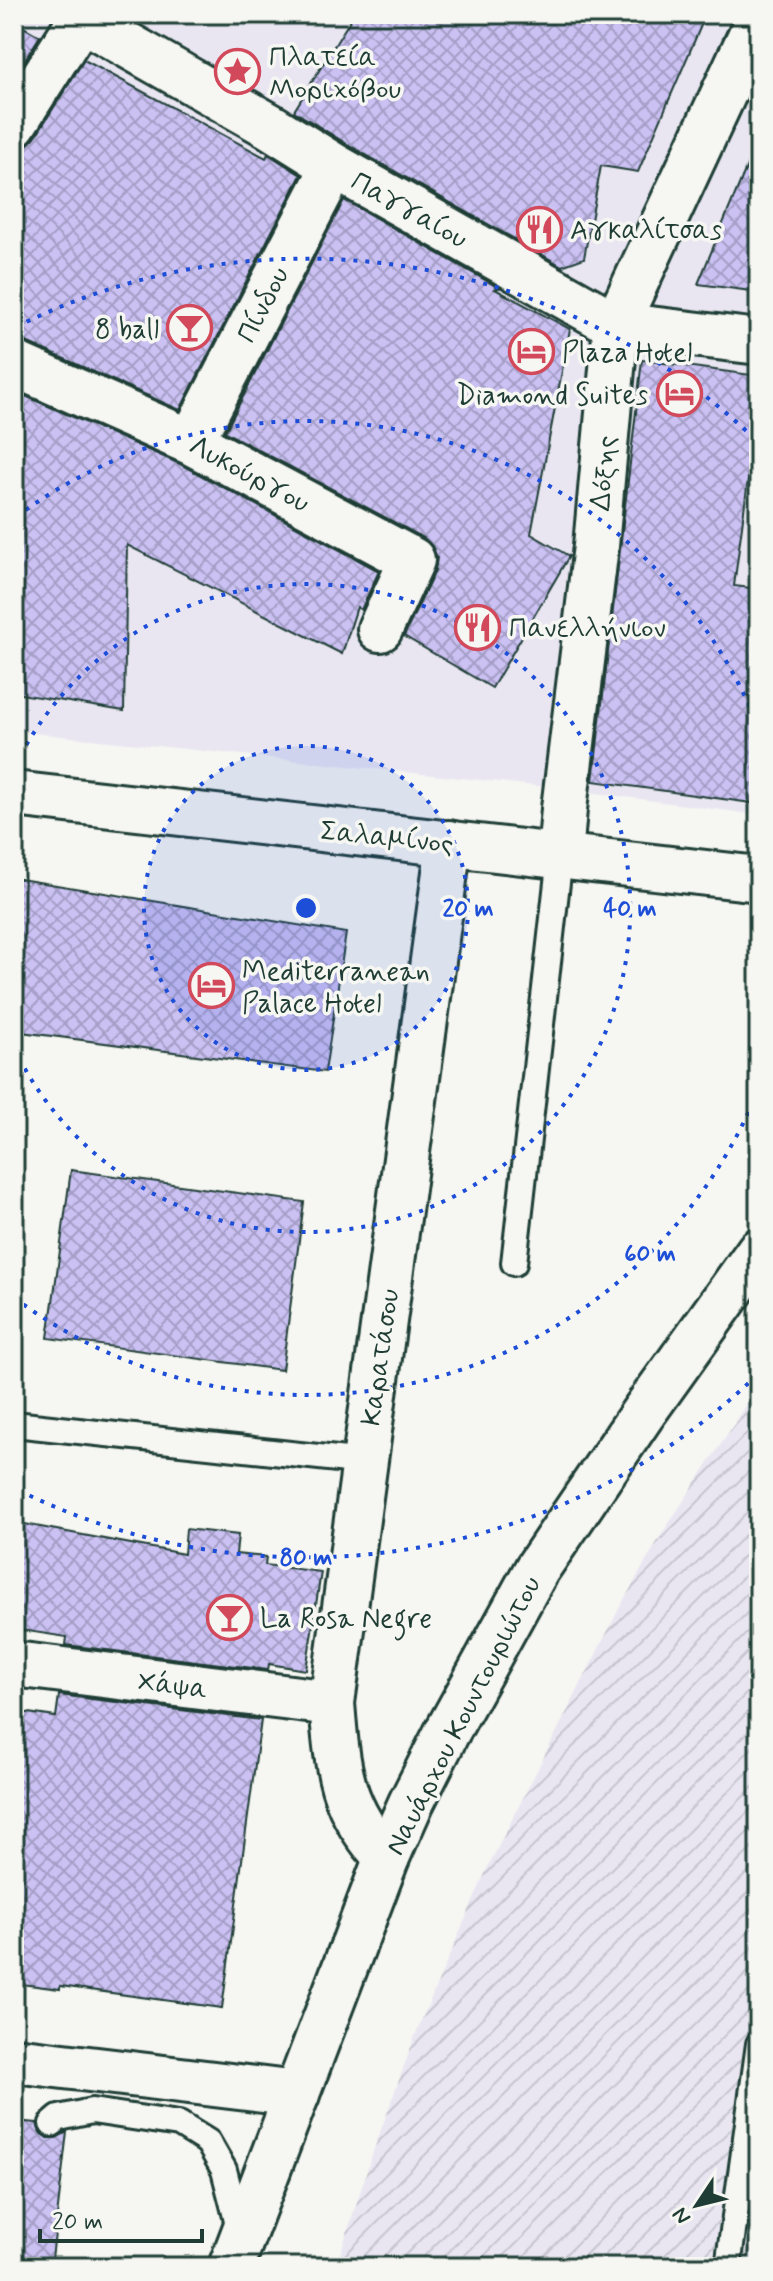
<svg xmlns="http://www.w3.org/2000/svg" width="773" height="2281" font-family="Mynerve,sans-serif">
  <defs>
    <pattern id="industrial-furrows" width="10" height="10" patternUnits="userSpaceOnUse" patternTransform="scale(2)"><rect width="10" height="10" fill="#e9e6f2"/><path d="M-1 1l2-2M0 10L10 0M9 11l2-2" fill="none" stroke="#c7c6d0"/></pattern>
    <pattern id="building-cross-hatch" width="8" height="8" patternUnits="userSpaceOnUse" patternTransform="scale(2)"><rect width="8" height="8" fill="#cbc1f3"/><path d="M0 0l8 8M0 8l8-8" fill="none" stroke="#a49ec6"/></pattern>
  </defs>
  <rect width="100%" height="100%" fill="#f6f6f2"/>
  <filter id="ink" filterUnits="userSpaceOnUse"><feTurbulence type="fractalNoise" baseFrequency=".0125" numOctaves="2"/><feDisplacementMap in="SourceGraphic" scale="16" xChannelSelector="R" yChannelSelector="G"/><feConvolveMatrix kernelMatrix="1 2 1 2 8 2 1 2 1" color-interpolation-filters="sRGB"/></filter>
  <g filter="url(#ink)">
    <path fill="#e9e6f2" d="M14 14H759V815L566 789 14 731Z"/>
    <path fill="url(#industrial-furrows)" d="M759 1386V2267H336L373 2152 416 2033 487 1869 621 1605 660 1537Z"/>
    <path fill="url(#building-cross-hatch)" stroke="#1f3d34" stroke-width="2" d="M354 14H706L638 172 601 166 584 258 562 266 347 144 294 111Z
      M14 22 40 36 14 77Z
      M84 60 266 158 268 154 301 175 180 410 24 341 14 339V149L26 146 35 137Z
      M758 139 759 292 698 284Z
      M344 200 499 288 495 289 570 329 531 534 569 556 492 688 404 636 435 571 437 558 432 546 424 538 225 432Z
      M642 360 759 376V474L749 473 734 586 759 589V804L593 781Z
      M14 391 180 464 379 571 361 610 357 607 342 654 127 545 124 711 14 693Z
      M14 878 346 933 325 1072 14 1031Z
      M71 1170 304 1202 282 1370 48 1338Z
      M14 1522 184 1554 186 1529 238 1535 236 1554 266 1557 265 1565 321 1572 306 1670 269 1664 268 1670 66 1645 67 1637 14 1629Z
      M59 1695 261 1720 222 2008 60 1986V1989L14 1983V1711L56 1717Z
      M14 2121 37 2123 40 2133 48 2138H56L67 2132 51 2267H14Z"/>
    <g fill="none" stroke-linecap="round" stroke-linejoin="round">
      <defs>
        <path id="lane" d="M514 1263 560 856
          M14 1424 365 1462
          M52 2124 59 2118 92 2111 179 2124 208 2142 224 2170 240 2232
          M728 2267 759 2044"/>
        <path id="street" d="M80 18 270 126 334 166 616 325 759 342
          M14 124 84 14
          M14 364 191 442 412 560 380 629
          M191 442 334 166
          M560 856 564 809 596 546 616 325 756 24
          M14 1664 332 1703
          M387 1857C340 1811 337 1765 332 1703L449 843
          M14 2060 297 2094"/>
        <path id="secondary" d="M14 794 759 879"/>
        <path id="primary" d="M231 2267 387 1857 411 1803 446 1734 537 1569 643 1413 759 1251"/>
      </defs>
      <use href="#lane" stroke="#1f3d34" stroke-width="30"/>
      <use href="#street" stroke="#1f3d34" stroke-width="50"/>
      <use href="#secondary" stroke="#1f3d34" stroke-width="50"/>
      <use href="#primary" stroke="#1f3d34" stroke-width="50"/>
      <use href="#lane" stroke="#f6f6f2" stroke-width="24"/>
      <use href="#street" stroke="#f6f6f2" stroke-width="44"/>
      <use href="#secondary" stroke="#f6f6f2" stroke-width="44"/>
      <use href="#primary" stroke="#f6f6f2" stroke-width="44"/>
    </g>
  </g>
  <circle cx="306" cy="908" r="162" fill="#1d4ed8" fill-opacity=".12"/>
  <g fill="none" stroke="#1d4ed8" stroke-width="4" stroke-dasharray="4 8">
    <circle cx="306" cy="908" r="162"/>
    <path d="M15 766A324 324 0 1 1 15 1050"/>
    <path d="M758 1090A487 487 0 0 1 16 1299M16 517A487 487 0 0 1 758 726"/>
    <path d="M757 1375A649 649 0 0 1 16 1489M16 327A649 649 0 0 1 757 441"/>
  </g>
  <defs>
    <symbol id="sight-ring" viewBox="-11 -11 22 22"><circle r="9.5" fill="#f6f6f2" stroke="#d1495b" stroke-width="1.5"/><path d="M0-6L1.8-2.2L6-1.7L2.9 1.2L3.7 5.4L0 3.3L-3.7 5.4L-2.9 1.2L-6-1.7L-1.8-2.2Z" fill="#d1495b"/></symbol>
    <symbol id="restaurant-ring" viewBox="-11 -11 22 22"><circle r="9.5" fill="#f6f6f2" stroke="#d1495b" stroke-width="1.5"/><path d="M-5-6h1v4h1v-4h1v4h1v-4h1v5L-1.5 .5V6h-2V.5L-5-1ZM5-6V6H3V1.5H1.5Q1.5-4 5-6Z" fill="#d1495b"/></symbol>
    <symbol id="bar-ring" viewBox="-11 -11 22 22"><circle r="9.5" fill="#f6f6f2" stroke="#d1495b" stroke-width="1.5"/><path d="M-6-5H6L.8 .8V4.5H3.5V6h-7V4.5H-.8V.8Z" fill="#d1495b"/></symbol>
    <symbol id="hotel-ring" viewBox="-11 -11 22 22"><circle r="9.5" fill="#f6f6f2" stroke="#d1495b" stroke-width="1.5"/><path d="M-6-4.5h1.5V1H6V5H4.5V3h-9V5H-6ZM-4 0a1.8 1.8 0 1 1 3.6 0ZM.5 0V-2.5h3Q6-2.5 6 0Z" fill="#d1495b"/></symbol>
  </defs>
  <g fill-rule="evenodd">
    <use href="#sight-ring" x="212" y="46" width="51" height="51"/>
    <use href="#restaurant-ring" x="514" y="204" width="51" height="51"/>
    <use href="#bar-ring" x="164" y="302" width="51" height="51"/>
    <use href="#hotel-ring" x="506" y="326" width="51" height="51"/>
    <use href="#hotel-ring" x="654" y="368" width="51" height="51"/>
    <use href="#restaurant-ring" x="452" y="602" width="51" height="51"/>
    <use href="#hotel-ring" x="186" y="960" width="51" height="51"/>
    <use href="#bar-ring" x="204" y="1592" width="51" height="51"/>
  </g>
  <g text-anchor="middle" stroke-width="7" stroke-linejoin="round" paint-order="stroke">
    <g font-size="28" fill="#1f3d34" stroke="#f6f6f2" text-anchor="start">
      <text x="269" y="66">Πλατεία<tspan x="269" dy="32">Μοριχόβου</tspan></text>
      <text x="570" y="239">Αγκαλίτσαs</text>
      <text x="159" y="338" text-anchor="end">8 ball</text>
      <text x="562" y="361">Plaza Hotel</text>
      <text x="648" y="404" text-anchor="end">Diamond Suites</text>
      <text x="509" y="637">Πανελλήνιον</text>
      <text x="242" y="980">Mediterranean<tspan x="242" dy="32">Palace Hotel</tspan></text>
      <text x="260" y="1627">La Rosa Negre</text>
    </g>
    <g font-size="28" fill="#1f3d34" stroke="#f6f6f2">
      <text transform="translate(410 209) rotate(29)" y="10">Παγγαίου</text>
      <text transform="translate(262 304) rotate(-63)" y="10">Πίνδου</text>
      <text transform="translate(250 473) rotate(28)" y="10">Λυκούργου</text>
      <text transform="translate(602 473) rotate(-85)" y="10">Δόξης</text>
      <text transform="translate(387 836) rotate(6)" y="10">Σαλαμίνος</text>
      <text transform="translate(379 1357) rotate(-82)" y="10">Καρατάσου</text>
      <text transform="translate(173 1684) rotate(7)" y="10">Χάψα</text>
      <text transform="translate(462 1715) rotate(-63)" y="10">Ναυάρχου Κουντουριώτου</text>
    </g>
  </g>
  <circle cx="306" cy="908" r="12" fill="#1d4ed8" stroke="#f6f6f2" stroke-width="4"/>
  <g font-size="24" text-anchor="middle" font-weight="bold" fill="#1d4ed8" stroke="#f6f6f2" stroke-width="7" stroke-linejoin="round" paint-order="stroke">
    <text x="468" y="916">20 m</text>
    <text x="630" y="916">40 m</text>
    <text x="650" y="1261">60 m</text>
    <text x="306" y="1565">80 m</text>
  </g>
  <rect width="773" height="2281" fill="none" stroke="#f6f6f2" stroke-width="48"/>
  <rect x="24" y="24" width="725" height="2233" fill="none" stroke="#1f3d34" stroke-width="3" filter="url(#ink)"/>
  <g transform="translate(697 2205) rotate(235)" stroke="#f6f6f2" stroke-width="6" paint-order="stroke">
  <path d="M0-6L14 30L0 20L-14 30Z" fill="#1f3d34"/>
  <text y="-12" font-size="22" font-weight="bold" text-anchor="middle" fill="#1f3d34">N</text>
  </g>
  <path d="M40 2229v12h162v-12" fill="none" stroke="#1f3d34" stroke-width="4"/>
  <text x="52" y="2229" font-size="24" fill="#1f3d34" stroke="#f6f6f2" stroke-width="6" paint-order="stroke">20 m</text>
</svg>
